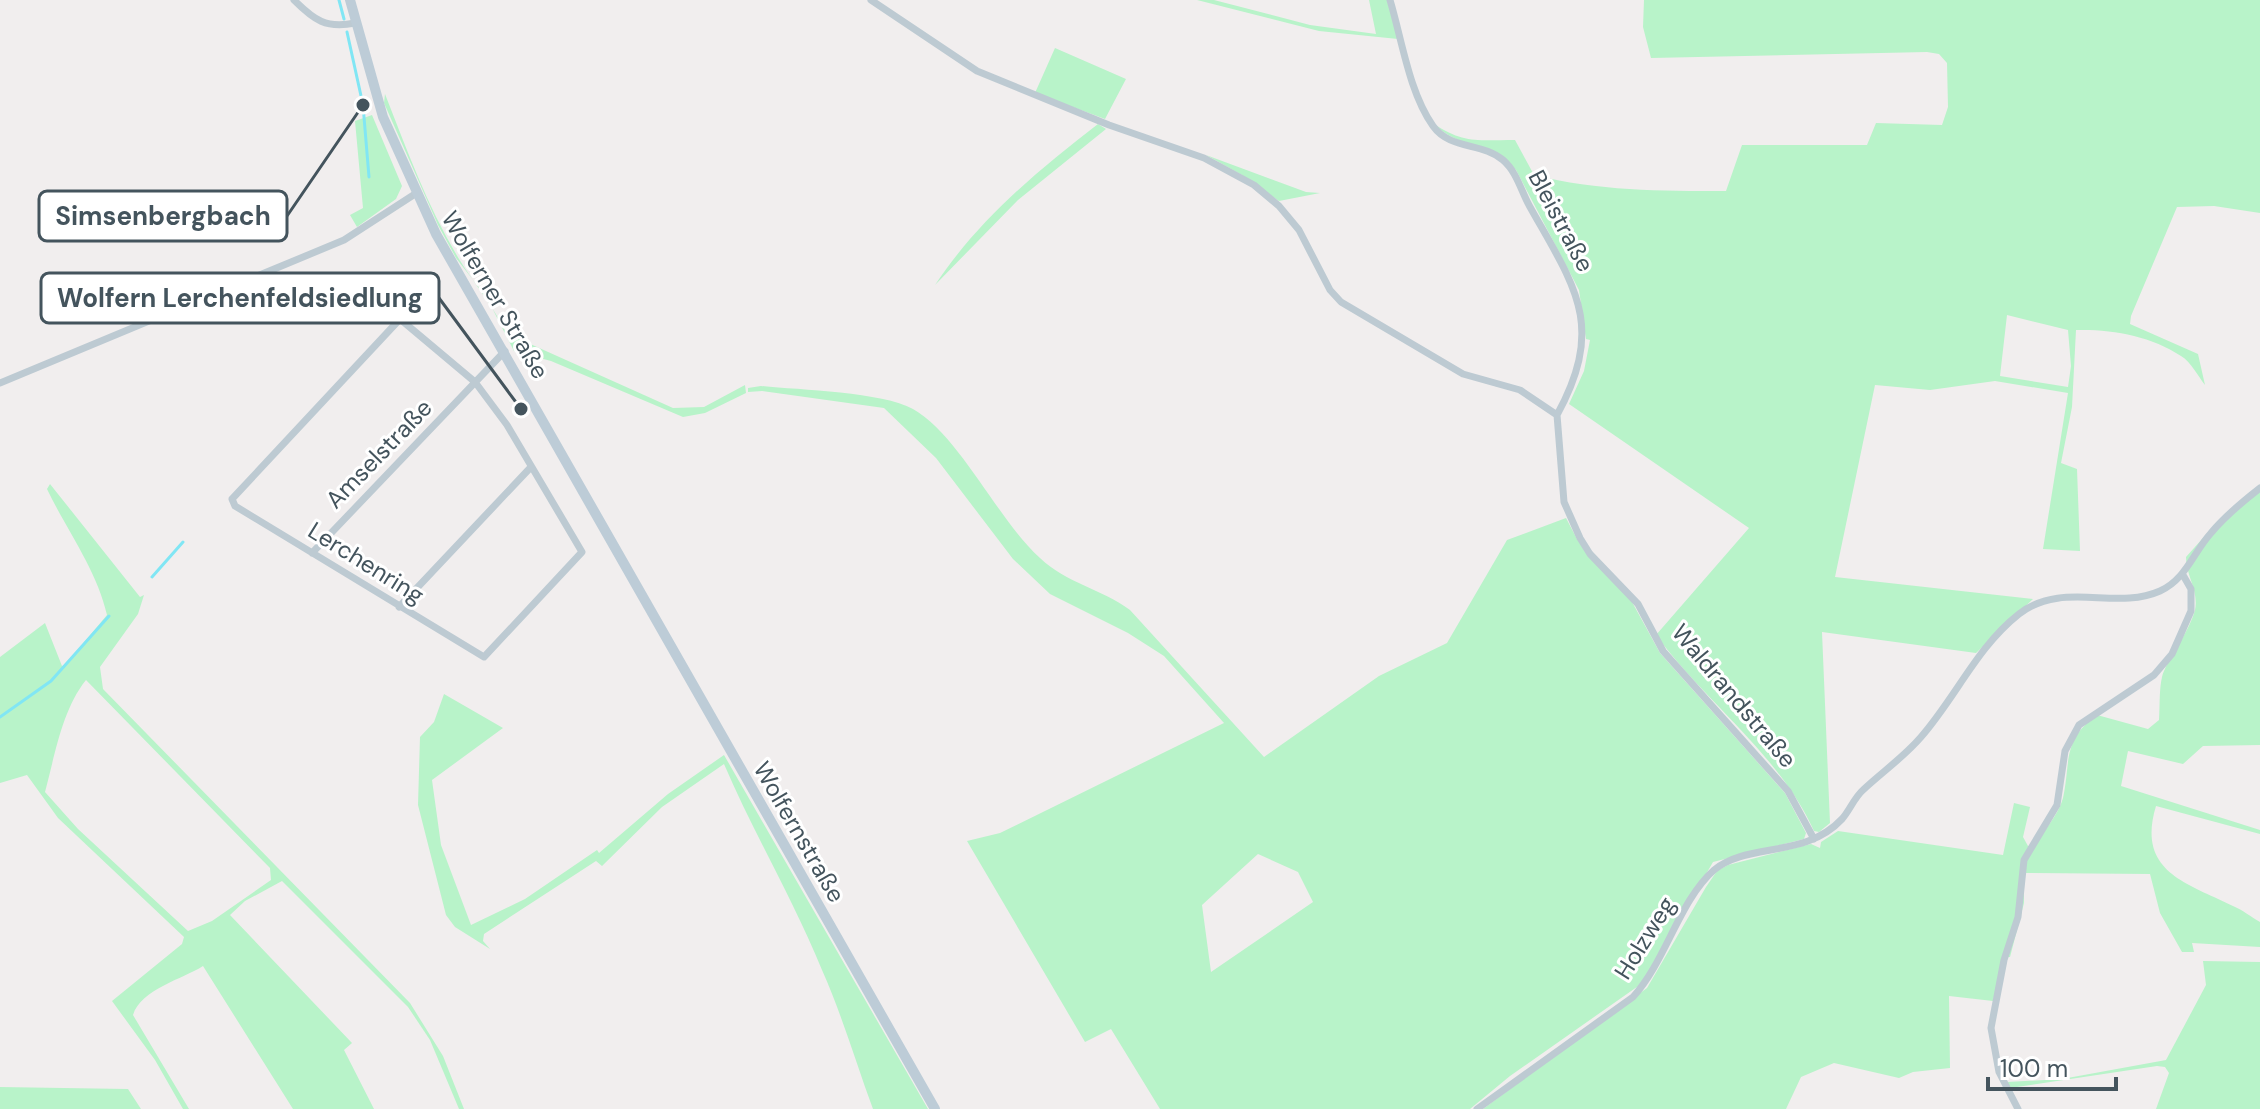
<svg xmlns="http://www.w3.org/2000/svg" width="2260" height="1109" font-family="'DM Sans',sans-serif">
  <rect width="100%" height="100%" fill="#f1eeee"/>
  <path fill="#b8f3c9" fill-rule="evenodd" d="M1197 0H1214L1310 25 1376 34 1369 0H1387L1398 39 1319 31Z
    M1644 0H2260V213L2214 206 2177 207 2131 316 2130 324 2198 354 2205 385C2198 376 2191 362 2181 356 2151 336 2112 329 2076 330L2072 407 2061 463 2077 469 2080 551 2043 549 2068 393 1995 381 1930 390 1875 385 1835 577 2033 599 1976 653 1822 632 1830 823 1819 832 1814 831C1779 754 1705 702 1656 635L1749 528 1569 404 1584 371 1590 340 1586 339 1579 290 1516 170C1495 147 1458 148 1434 124 1464 144 1479 140 1515 140L1534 175C1598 191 1660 191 1726 191L1742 145H1867L1876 123 1942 125 1948 107 1947 63 1939 54 1927 52 1651 58 1643 27ZM2007 315 2068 330 2071 366 2068 387 2000 376Z
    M1055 48 1126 79 1105 119 1035 93Z
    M385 94C407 150 428 208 459 259 475 285 493 305 506 333L673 408 704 407 745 385 746 393 705 413 683 417 551 361 514 351 487 298 456 258 438 225 384 103Z
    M372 115 402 186 396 199 357 227 350 215 363 208 355 121Z
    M1098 124 1106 129 1018 200 935 285C979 219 1037 171 1098 124Z
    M1206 155 1306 192 1320 193 1279 201 1242 175Z
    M761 386C799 390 882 392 913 409 960 436 997 519 1040 558 1066 583 1102 589 1130 610L1264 757 1379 676 1447 643 1507 540 1566 518 1577 539 1626 591 1660 653 1785 793 1806 833 1804 839 1713 862 1644 982 1510 1076 1470 1109H1160L1111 1029 1085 1042 967 841 1000 833 1224 723 1164 656 1128 633 1050 594 1013 559 936 458 884 408 762 391 748 392V388ZM1258 854 1298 872 1313 902 1211 972 1202 905Z
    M50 484 140 597 144 595 138 614 100 667 103 689 410 1003 443 1056 464 1109H459L430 1040 408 1007 282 881 245 901 230 915 352 1043 344 1050 374 1109H293L203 966C183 979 141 989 133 1015L189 1109H183L155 1060 112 1001 182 944 184 937 58 818 27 775 0 783V657L45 623 62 666 65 665 107 615C97 570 66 529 47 489ZM86 680 270 868 271 880 212 921 188 931 78 829 45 792C55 755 62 710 86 680Z
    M2260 491V745L2203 746 2183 764 2128 751 2121 786 2260 830V834L2156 806C2136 872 2187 883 2233 906 2243 910 2251 917 2260 922V947L2192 943 2194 952H2182L2160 913 2150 874 2024 873V903L2010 957H2003L1993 1001 1949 996 1950 1068 1913 1072 1899 1078 1834 1063 1801 1077 1786 1109H1483L1647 988 1706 887 1717 871 1728 865 1811 844 1820 848 1821 842 1838 831 2003 855 2014 803 2030 807 2023 837 2028 846H2034C2043 832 2059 814 2063 798 2071 761 2062 740 2097 715L2148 729 2159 720C2160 706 2159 690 2162 677 2166 661 2189 633 2195 610 2199 591 2186 576 2186 557L2219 520Z
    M444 694 503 728 432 780 441 845 471 925 525 899 597 850 599 853 668 794 724 755 928 1109H873C856 1063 842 1015 822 970 793 899 754 834 724 764L662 807 602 866 596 861 484 934 483 941 490 949 455 927 446 915 418 805 420 737 434 722Z
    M2203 961 2260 962V1109H2156L2169 1073 2165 1067 2157 1066 2010 1088 2007 1082 2062 1079 2166 1060 2206 985Z
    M0 1087 128 1089 141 1109H0Z"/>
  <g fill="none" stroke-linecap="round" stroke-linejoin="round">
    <path stroke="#81e6f4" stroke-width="3" d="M339 0 344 19
      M347 32 363 105 369 177
      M152 577 183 542
      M0 717 51 681 109 616"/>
    <path stroke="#bdcad2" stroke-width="7" d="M294 0C314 20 326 29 355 23
      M871 0 977 71 1109 125 1204 158 1254 185 1279 206 1299 230 1330 290 1341 302 1463 374 1520 390 1557 415 1564 502 1580 538 1590 554 1638 604 1663 651 1788 791 1814 839
      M1390 0C1402 40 1409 92 1433 126 1450 150 1482 142 1503 160 1517 172 1521 191 1530 207 1575 287 1606 325 1557 415
      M400 319 475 382 507 425 582 552 484 657 235 506 232 499Z
      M0 383 344 240 415 194
      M312 553 505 351
      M399 607 531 467
      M1477 1109 1633 997C1666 961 1679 901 1714 870 1747 842 1805 859 1842 819 1850 810 1854 798 1863 790 1882 772 1904 757 1921 737 1956 697 1977 647 2019 614 2063 580 2115 611 2160 591 2186 579 2193 553 2211 533 2225 516 2242 502 2260 488
      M2018 1109 1999 1072 1991 1028 2004 960 2018 917 2024 860 2057 805 2065 751 2079 725 2154 675 2172 654 2191 611V589L2183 575"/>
    <path stroke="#bdccd7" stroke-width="10" d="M350 0 383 117 436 234 935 1109"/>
  </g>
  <g text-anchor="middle" stroke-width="6" stroke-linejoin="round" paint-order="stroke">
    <g font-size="24" fill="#44545d" stroke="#fff">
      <text transform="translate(1561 221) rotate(62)" y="8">Bleistraße</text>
      <text transform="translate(495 295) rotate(60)" y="8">Wolferner Straße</text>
      <text transform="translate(379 454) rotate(-46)" y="8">Amselstraße</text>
      <text transform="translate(366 563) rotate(32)" y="8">Lerchenring</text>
      <text transform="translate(1734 696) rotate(50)" y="8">Waldrandstraße</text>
      <text transform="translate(799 832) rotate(60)" y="8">Wolfernstraße</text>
      <text transform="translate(1645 938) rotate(-58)" y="8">Holzweg</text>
    </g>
  </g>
  <path fill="none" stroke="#44545d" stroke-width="3" d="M363 105L287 216M521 409L439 298"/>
  <g fill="#44545d" stroke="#fff" stroke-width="3">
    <circle cx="363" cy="105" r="8"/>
    <circle cx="521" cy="409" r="8"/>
  </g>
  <g fill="#fff" stroke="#44545d" stroke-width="3">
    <rect x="39" y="191" width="248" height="50" rx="8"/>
    <rect x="41" y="273" width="398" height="50" rx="8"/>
  </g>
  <g font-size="26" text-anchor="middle" font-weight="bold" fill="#44545d">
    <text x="163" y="225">Simsenbergbach</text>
    <text x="240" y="307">Wolfern Lerchenfeldsiedlung</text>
  </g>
  <path d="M1988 1077v12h128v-12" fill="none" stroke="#44545d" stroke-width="4"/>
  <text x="2000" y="1077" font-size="24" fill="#44545d" stroke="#ffffff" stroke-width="6" paint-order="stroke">100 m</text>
</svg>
